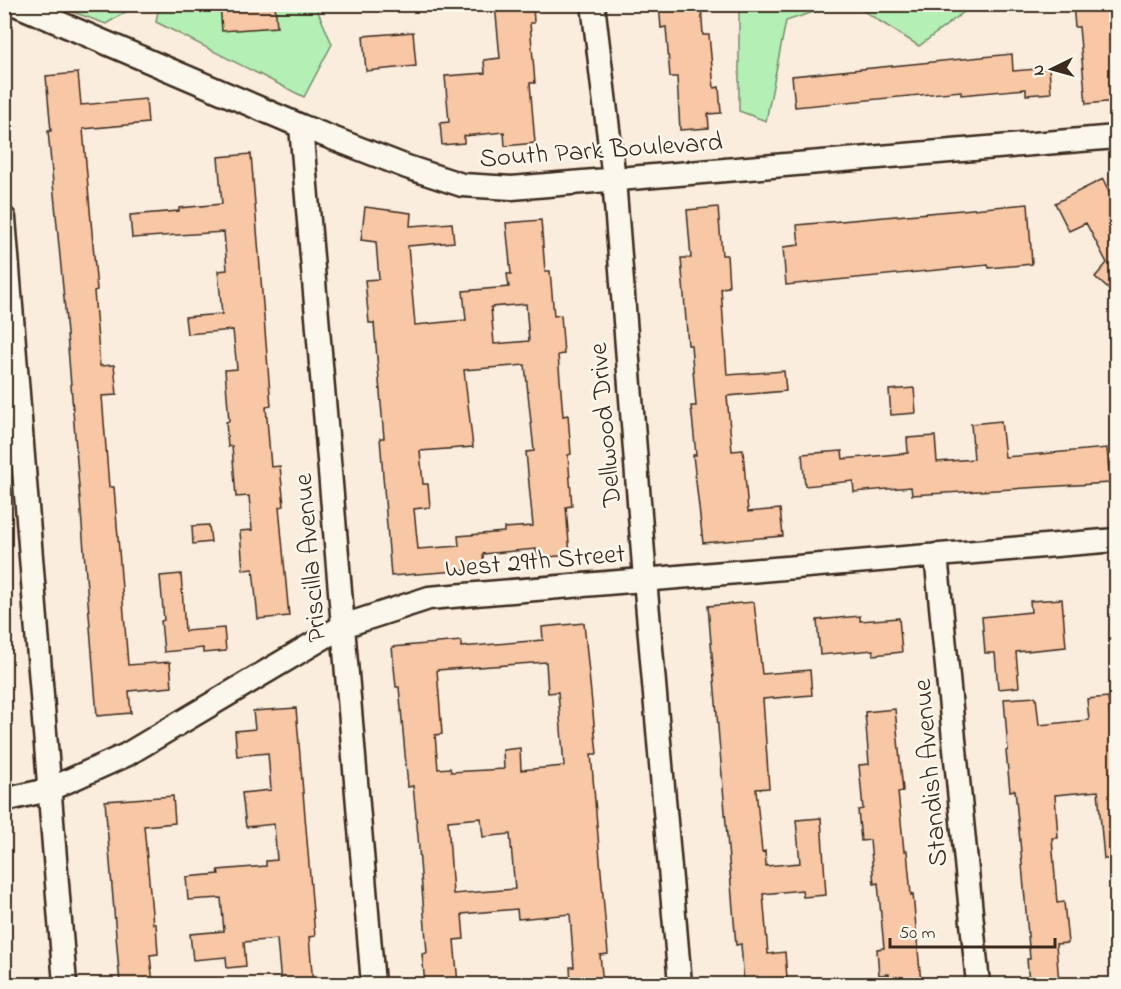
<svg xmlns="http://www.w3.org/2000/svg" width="1121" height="989" font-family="'Indie Flower',sans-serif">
  <rect width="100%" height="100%" fill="#faedde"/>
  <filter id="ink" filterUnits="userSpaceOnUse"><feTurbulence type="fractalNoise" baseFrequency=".0167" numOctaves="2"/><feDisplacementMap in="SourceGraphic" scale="12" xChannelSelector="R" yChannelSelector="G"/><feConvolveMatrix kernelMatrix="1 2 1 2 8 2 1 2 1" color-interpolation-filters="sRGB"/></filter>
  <g filter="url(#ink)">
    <path fill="#b4efb5" stroke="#788c6a" stroke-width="1.5" d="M54 5 137 4V5L106 24Z
      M159 5H315L332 44 304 97 156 22Z
      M739 5H835L786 21 766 121 739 111Z
      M854 5H973L919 46Z"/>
    <path fill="#f7c7a6" stroke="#3b2a1e" stroke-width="1.5" fill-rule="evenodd" d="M220 4H275L277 27 222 31Z
      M495 4H533L534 23H530L535 83H530L535 143 505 146 504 132 464 136V143L442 145 440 123 449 122 445 76 485 73 484 60 500 58Z
      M659 4H701L703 35H709L714 88 719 87 721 113 708 114 709 128 680 130 677 77H670L666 27 661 28Z
      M1073 4H1116V101L1086 104 1079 27H1075Z
      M413 32 416 66 366 71 363 36Z
      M1012 54 1013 71 1049 68 1051 93 1026 95V89L961 95V91L795 107 792 76Z
      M78 73 81 105 146 99 148 123 83 129 97 290 94 291 100 366 114 365 117 395 102 396 109 487H114L128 665 170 662 172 687 129 691 131 713 97 716 65 309 48 131H51L46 76Z
      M251 154 271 406 266 407 271 467 280 466 284 506 279 507 289 616 258 619 253 569 243 570 240 531 252 530 249 496 236 497 232 446 228 447 226 422 229 421 225 370 237 369 233 330 187 334 185 317 222 314 218 271 227 270 224 232 132 238 130 215 179 211V208L222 204 218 157Z
      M1103 179 1109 192 1116 188V296L1095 277 1107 263 1086 223 1069 231 1055 203Z
      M1028 204 1032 264 989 268 988 265 786 285 783 247 799 245 797 225Z
      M365 207 411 213 410 226 452 223 454 242 408 246 415 325 466 320 463 291 509 287 507 274H511L506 223 541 220 545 271H550L554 316 561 315 564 354 558 355 563 416 568 415 571 454 568 455 572 506 566 507 570 555 536 558V549L483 554 484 569 391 576 380 438H384L374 323H369L365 280 379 279 376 242 361 240ZM526 304 529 341 494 344 491 307ZM525 365 534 451 526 452 533 526 504 528V532L458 536 459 546 418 549 414 509 430 507 428 484H423L420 451 473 447 464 370Z
      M718 207 722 255H727L729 287 721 288 727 375 784 371 786 391 727 396 732 451 743 450 748 512 780 509 783 536 703 543 693 455H696L691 406H696L691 345H688L681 258H691L687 210Z
      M914 388 916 413 891 415 889 390Z
      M1001 421 1005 457 1107 448 1110 483 912 495 911 487 854 492 853 481 805 486 802 454 842 451 843 459 908 453 907 438 935 436 937 462 974 459 971 424Z
      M209 525 211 542 193 544 192 526Z
      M181 574 185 631 224 628 226 651 203 653V648L164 652 161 621 164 620 160 576Z
      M1062 599 1066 647 1016 652 1019 687 998 689 995 653H985L982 617 1031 612 1030 601Z
      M754 602 762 674 810 670 812 695 763 699 769 788 756 789 762 852 765 851 766 866 800 863 796 820 821 818 826 895 803 897 802 890 763 894 768 954 785 952 787 978 774 979 775 984H744L741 944 736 945 708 606Z
      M860 616V621L899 618 902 652 873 655V650L820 655 817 620Z
      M584 623 597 754H591L608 954 600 955 603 984H571L570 967H574L570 914 518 919 517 909 462 914 464 939 454 940 458 984H425L422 954 427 953 418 836 413 786 408 787 399 687H396L392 647 461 641V647L543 640 542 627ZM546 662 548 693 558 692 564 766 521 770 520 748 503 750 504 769 451 772 450 768 438 769 435 735 442 734 437 670ZM481 818 483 837 510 834 515 889 453 894 448 821Z
      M1036 697 1039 725 1089 720 1087 699 1108 697 1113 747H1115L1116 767V859H1104L1098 791 1055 795 1058 838H1052L1057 903 1064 902 1068 943 1056 944 1059 984H1029L1027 959H1030L1020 841 1015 790 1010 791 1006 751 1008 750 1004 699Z
      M296 708 315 936 309 937 313 984H281L277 939 244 942 246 966 227 968 226 957 193 960 190 934 224 931 221 898 188 900 186 877 219 874 218 870 266 866V861L277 860 274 824 246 827 242 793 271 790 268 753 237 756 235 731 255 729 253 711Z
      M895 709 903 791 898 792 904 851H907L911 895 913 894 921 983 907 984H890L889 974 879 975 877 949 884 948 878 883 874 884 870 840 861 841 858 810 863 809 859 765 869 764 865 712Z
      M173 796 175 823 144 826 153 924H156L158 954 150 955 153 984H120L105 801Z"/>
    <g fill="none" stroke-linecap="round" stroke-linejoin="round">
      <defs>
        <path id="street" d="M15 4 301 126 407 167 462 185 512 188 1116 137
          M593 4 614 179 645 579 680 984
          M301 126 373 984
          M4 218 65 984
          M936 555 978 984
          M4 800 48 790 126 755 343 626 429 598 1116 540"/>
      </defs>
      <use href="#street" stroke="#3b2a1e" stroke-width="27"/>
      <use href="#street" stroke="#fbf7ec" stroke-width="22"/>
    </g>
  </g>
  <g text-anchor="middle" stroke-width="5" stroke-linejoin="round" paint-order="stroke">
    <g font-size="27" fill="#3b2a1e" stroke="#fbf7ec">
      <text transform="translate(601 149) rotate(-4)" y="9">South Park Boulevard</text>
      <text transform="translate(604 425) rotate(-95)" y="9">Dellwood Drive</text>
      <text transform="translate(309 558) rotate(-95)" y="9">Priscilla Avenue</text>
      <text transform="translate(535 560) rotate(-5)" y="9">West 29th Street</text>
      <text transform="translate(929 773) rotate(-95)" y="9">Standish Avenue</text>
    </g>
  </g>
  <rect width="1121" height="989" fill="none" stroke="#fbf7ec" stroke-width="24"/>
  <rect x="12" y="12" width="1097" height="965" fill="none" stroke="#3b2a1e" stroke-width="2" filter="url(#ink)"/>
  <g transform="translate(1052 69) rotate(265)" stroke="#fbf7ec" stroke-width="4.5" paint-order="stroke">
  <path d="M0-4.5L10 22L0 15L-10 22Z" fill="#3b2a1e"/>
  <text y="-9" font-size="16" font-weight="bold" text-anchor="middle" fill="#3b2a1e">N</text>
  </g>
  <path d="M890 938v9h165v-9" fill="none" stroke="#3b2a1e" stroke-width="3"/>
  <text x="899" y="938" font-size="18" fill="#3b2a1e" stroke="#fbf7ec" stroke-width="4.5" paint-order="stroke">50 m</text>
</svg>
